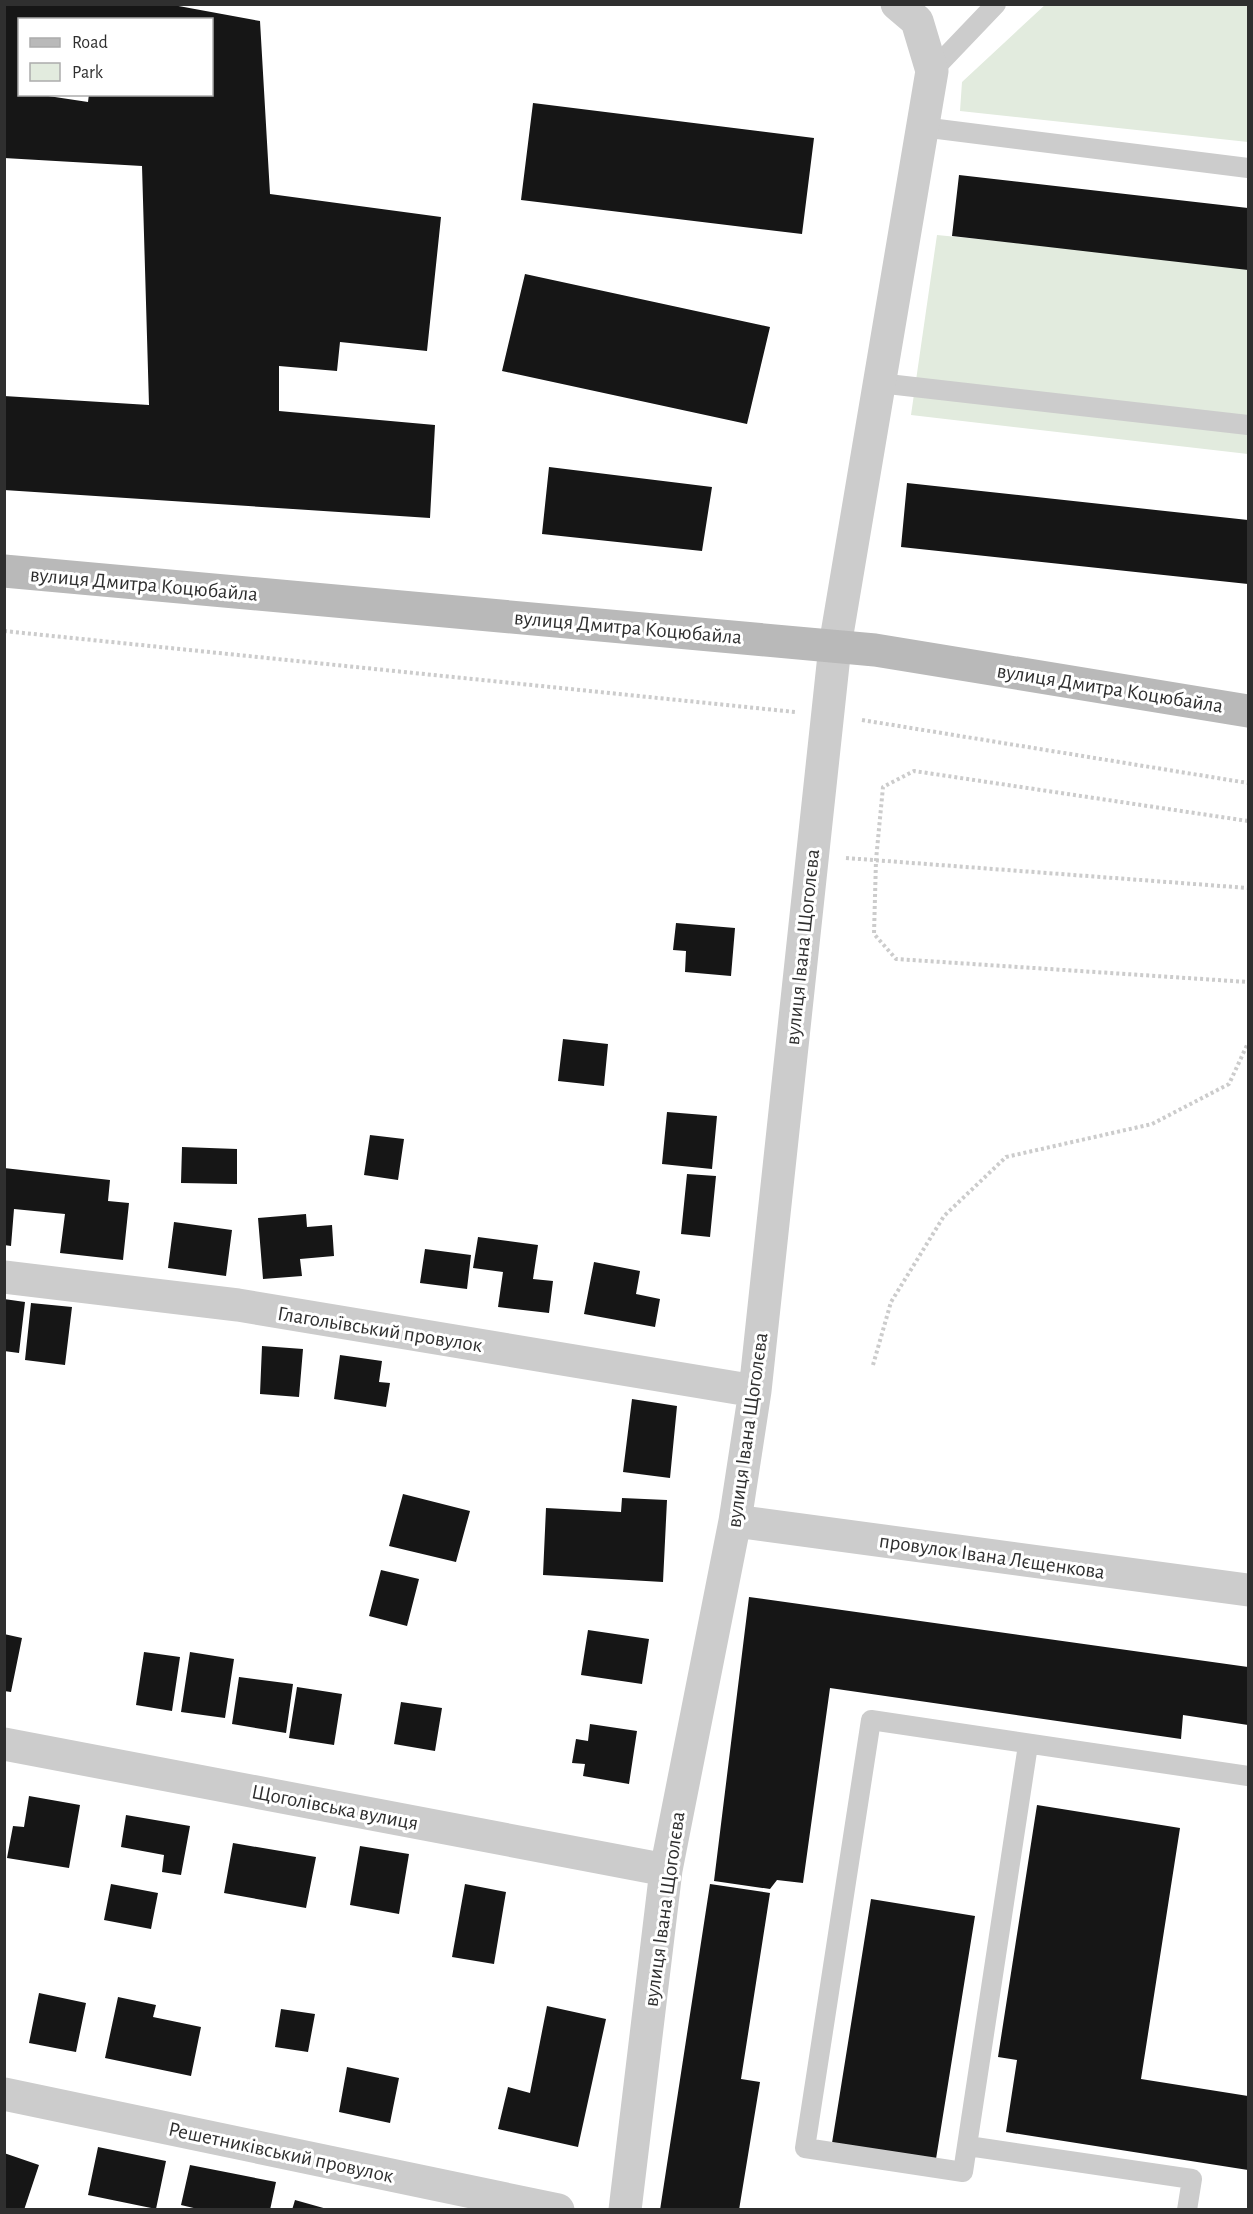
<svg xmlns="http://www.w3.org/2000/svg" width="1253" height="2214" font-family="'Alegreya Sans',sans-serif">
  <rect width="100%" height="100%" fill="#fff"/>
  <path fill="#e2ebde" d="M1046 4 1248 5V142L960 111 962 82Z
    M937 235 1248 266V454L911 415Z"/>
  <path fill="#161616" fill-rule="evenodd" d="M4 5H173L260 21 270 194 441 217 427 351 340 342 337 371 279 366V411L435 425 430 518 4 490V396L149 405 142 166 4 158ZM20 20H212V94H89L88 102 35 94H20Z
    M533 103 814 138 802 234 521 200Z
    M959 175 1248 208V270L952 236Z
    M525 274 770 327 747 424 502 371Z
    M549 467 712 487 702 551 542 534Z
    M907 483 1248 520V584L901 547Z
    M676 923 735 928 731 976 685 972 686 951 673 950Z
    M563 1039 608 1044 604 1086 558 1081Z
    M667 1112 717 1116 712 1169 662 1164Z
    M370 1135 404 1139 398 1180 364 1175Z
    M182 1147 237 1149V1184L181 1183Z
    M4 1168 110 1180 108 1201 129 1203 123 1260 60 1253 65 1214 14 1209 11 1246 4 1245Z
    M687 1174 716 1176 710 1237 681 1234Z
    M306 1214 307 1227 332 1225 334 1256 300 1259 302 1276 263 1279 258 1218Z
    M174 1222 232 1230 226 1276 168 1268Z
    M478 1237 538 1245 533 1279 553 1281 549 1313 498 1307 503 1272 473 1268Z
    M425 1249 471 1255 467 1289 420 1283Z
    M594 1262 640 1271 636 1294 660 1299 655 1327 584 1314Z
    M4 1299 25 1302 19 1353 4 1351Z
    M31 1303 72 1307 65 1365 25 1360Z
    M262 1346 303 1349 299 1397 260 1394Z
    M340 1355 382 1361 379 1382 390 1383 386 1407 334 1399Z
    M632 1399 677 1406 670 1478 623 1472Z
    M403 1494 470 1511 456 1562 389 1546Z
    M622 1498 667 1500 663 1582 543 1575 546 1508 621 1512Z
    M381 1570 419 1579 407 1626 369 1616Z
    M749 1597 1248 1667V1725L1183 1715 1181 1739 830 1688 803 1883 777 1880 770 1889 714 1881Z
    M588 1630 649 1639 642 1684 581 1675Z
    M4 1634 22 1638 11 1692 4 1691Z
    M144 1652 180 1657 172 1711 136 1705Z
    M190 1652 234 1659 225 1718 181 1712Z
    M239 1677 293 1684 286 1733 232 1724Z
    M297 1687 342 1694 334 1745 289 1738Z
    M401 1702 442 1708 435 1751 394 1744Z
    M590 1724 637 1731 629 1784 583 1776 585 1764 572 1763 576 1739 588 1741Z
    M29 1796 80 1805 69 1868 7 1858 13 1826 24 1827Z
    M1037 1805 1180 1828 1141 2079 1248 2096V2170L1006 2132 1017 2060 998 2057Z
    M126 1815 190 1826 181 1875 162 1872 164 1855 121 1847Z
    M233 1843 316 1857 306 1908 224 1893Z
    M360 1846 409 1854 399 1914 350 1905Z
    M111 1884 158 1893 151 1929 104 1920Z
    M465 1884 506 1892 494 1964 452 1957Z
    M710 1884 770 1893 741 2079 760 2082 739 2210H660Z
    M871 1899 975 1916 936 2159 832 2143Z
    M39 1993 86 2003 76 2052 29 2043Z
    M118 1997 156 2005 153 2017 201 2027 191 2076 105 2058Z
    M547 2006 606 2019 578 2147 498 2129 508 2087 530 2093Z
    M281 2009 315 2014 308 2052 275 2047Z
    M347 2067 399 2078 390 2123 339 2112Z
    M98 2147 166 2161 156 2209 88 2195Z
    M4 2153 39 2165 24 2210H4Z
    M190 2165 276 2182 270 2210H202L181 2205Z
    M295 2200 327 2209V2210H292Z"/>
  <g fill="none" stroke-linecap="round" stroke-linejoin="round">
    <path stroke="#ccc" stroke-width="4" stroke-dasharray="3 3" stroke-linecap="butt" d="M4 631 795 712
      M862 720 1248 783
      M1248 821 914 771 883 787 876 860 874 934 896 959 1248 982
      M846 858 1248 888
      M873 1365 891 1302 944 1216 1006 1157 1152 1124 1229 1084 1248 1043"/>
    <path stroke="#ccc" stroke-width="20" d="M932 71 996 4
      M922 127 1248 168
      M879 383 1248 425
      M1028 1745 963 2172 805 2148 871 1720 1248 1776
      M968 2146 1192 2179 1187 2210"/>
    <path stroke="#ccc" stroke-width="33" d="M4 1277 238 1305 755 1391
      M735 1521 1248 1590
      M4 1744 666 1870
      M4 2094 558 2210
      M625 2210 666 1870 735 1521 755 1391 835 646 932 71 917 21 897 4"/>
    <path stroke="#b9b9b9" stroke-width="33" d="M4 571 875 650 1248 711"/>
  </g>
  <g text-anchor="middle" stroke-width="6" stroke-linejoin="round" paint-order="stroke">
    <g font-size="21" fill="#2f2f2f" stroke="#fff">
      <text transform="translate(144 584) rotate(5)" y="7">вулиця Дмитра Коцюбайла</text>
      <text transform="translate(628 627) rotate(5)" y="7">вулиця Дмитра Коцюбайла</text>
      <text transform="translate(1110 688) rotate(9)" y="7">вулиця Дмитра Коцюбайла</text>
      <text transform="translate(802 947) rotate(-84)" y="7">вулиця Івана Щоголєва</text>
      <text transform="translate(380 1329) rotate(9)" y="7">Глагольївський провулок</text>
      <text transform="translate(747 1430) rotate(-82)" y="7">вулиця Івана Щоголєва</text>
      <text transform="translate(992 1556) rotate(8)" y="7">провулок Івана Лєщенкова</text>
      <text transform="translate(335 1807) rotate(11)" y="7">Щоголівська вулиця</text>
      <text transform="translate(664 1909) rotate(-82)" y="7">вулиця Івана Щоголєва</text>
      <text transform="translate(281 2152) rotate(12)" y="7">Решетниківський провулок</text>
    </g>
  </g>
  <rect width="1253" height="2214" fill="none" stroke="#2f2f2f" stroke-width="12"/>
  <rect x="18" y="18" width="195" height="78" fill="#ffffff" stroke="#acacac" stroke-width="1.5"/>
  <rect x="30" y="38" width="30" height="9" fill="#b9b9b9" stroke="#acacac" stroke-width="1.5"/>
  <text x="72" y="48" font-size="18" fill="#2f2f2f">Road</text>
  <rect x="30" y="63" width="30" height="18" fill="#e2ebde" stroke="#acacac" stroke-width="1.5"/>
  <text x="72" y="78" font-size="18" fill="#2f2f2f">Park</text>
</svg>
